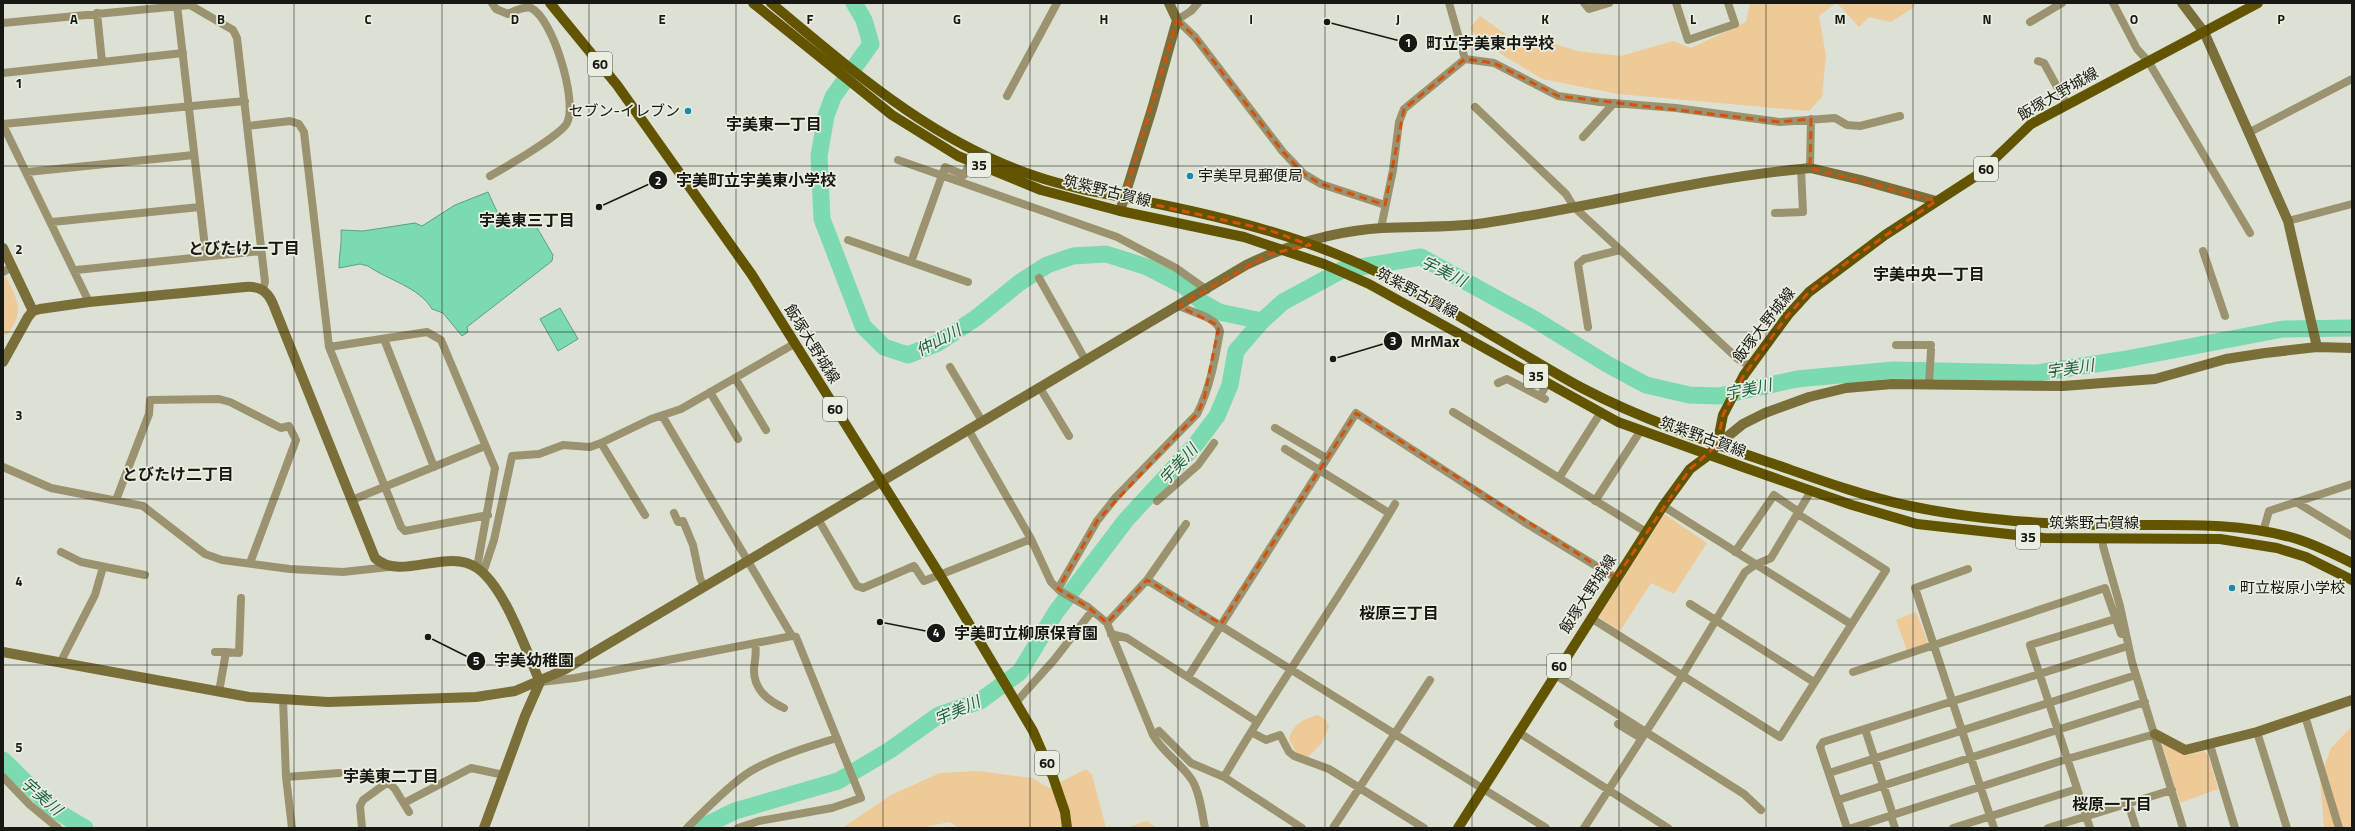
<svg xmlns="http://www.w3.org/2000/svg" width="2355" height="831" font-family="'Titillium Web','Noto Sans JP',sans-serif">
  <rect width="100%" height="100%" fill="#dde1d3"/>
  <path fill="#eeca98" d="M1750 3H1836L1819 16 1826 56 1822 97 1809 111 1618 94 1542 79 1480 41 1470 28 1480 16 1518 43 1545 41 1577 51 1621 56 1673 41 1691 48 1746 22Z
    M1837 3H1915L1914 7 1891 22 1869 17 1859 27Z
    M6 277C18 301 25 311 7 335H3V278Z
    M1664 514 1707 543 1674 594 1651 583 1620 631 1599 617Z
    M1916 612 1928 643 1907 651 1896 620Z
    M1318 715 1326 720 1329 727 1321 744 1308 757 1296 753 1289 739C1292 725 1305 718 1318 715Z
    M2352 726V828H2324L2320 778 2331 748Z
    M2166 744 2186 755 2204 751 2208 754 2218 789 2180 803 2162 745Z
    M1086 769 1092 775 1106 828H959L950 822 920 828H842L891 795 940 773 978 771 1032 778 1049 788Z
    M1147 821 1157 828H1126L1146 821Z"/>
  <path fill="#7bdaae" stroke="#5da080" d="M488 192C502 223 501 225 536 226L553 255 552 261 467 327 468 332 462 336 443 313 432 309C419 287 388 280 368 266L360 264 339 268C339 254 342 245 341 230L363 231 415 223 422 226 455 205Z
    M560 308 578 339 558 351 540 319Z"/>
  <g fill="none" stroke-linecap="round" stroke-linejoin="round">
    <path stroke="#7bdaae" stroke-width="17" d="M854 3 864 20 871 44 833 97 826 116 819 156 822 219 863 326 884 347 908 355 938 343 976 318 1019 283 1047 265 1073 256 1106 254 1147 267 1184 286 1203 303 1219 312 1262 321
      M3 760 53 809 85 828
      M700 828 735 811 838 781 890 750 939 715 980 701 1020 672 1056 612 1126 520 1196 444 1217 416 1230 385 1236 351 1262 321 1283 302 1342 270 1421 257 1534 319 1607 364 1646 385 1689 395 1719 396 1797 379 1893 370 2037 373 2121 360 2283 329 2352 328"/>
    <path stroke="#9b9370" stroke-width="8" d="M175 3 177 5 206 256
      M1198 3 1191 11 1177 20 1195 37 1283 152 1304 174 1321 184 1385 205
      M1449 3 1465 59
      M1584 3 1589 9 1609 3
      M1676 3 1688 40 1735 24 1728 3
      M2113 3 2137 49 2148 61 2250 233
      M97 13 102 62
      M2030 22 2062 3
      M3 23 190 5 233 30 237 38 265 282 263 289
      M2038 61 2044 63 2067 105
      M3 73 183 53
      M1007 96 1057 3
      M1475 107 1566 194 1574 207 1738 359 1750 366
      M3 124 245 101
      M3 125 89 302
      M248 126 290 121 299 124 304 132 329 347 401 527 405 531 488 515
      M2250 132 2352 79
      M1583 137 1614 103
      M898 160 1117 237 1176 268 1207 290
      M1810 168 1811 119
      M27 172 194 155
      M490 176C504 168 561 135 567 123 578 102 553 18 531 8 524 6 514 11 508 14L496 9 492 3
      M1775 213 1803 212 1801 169
      M2288 221 2352 204
      M52 222 200 207
      M1381 228 1393 170 1399 122 1404 109 1465 59 1494 63 1558 96 1600 102 1676 108 1780 122 1835 118 1847 125 1860 126 1900 116
      M848 240 968 282
      M2203 251 2225 316
      M911 262 945 167 964 175 971 161
      M76 270 261 251
      M3 272 12 267
      M1039 278 1086 361
      M1588 327 1578 264 1584 259 1620 250
      M384 339 434 467
      M1896 345H1931
      M329 347 427 332 441 340 495 468 477 568
      M950 367 982 421
      M735 378 766 430
      M1498 383 1507 379 1545 399
      M1929 384 1931 350
      M1040 388 1069 436
      M710 392 738 439
      M1540 396 1548 382
      M1453 412 1646 532
      M663 417 792 636 796 637 861 798 832 808 759 821 738 828
      M1275 428 1326 458
      M968 429 1031 539 1051 582 1060 591 1088 607 1107 623 1153 735C1163 753 1181 763 1192 780 1200 793 1202 813 1205 828
      M601 443 645 515
      M1285 449 1389 513
      M3 467 51 488 143 506 205 554 222 560 290 569 343 572 389 567
      M1559 478 1601 412
      M116 500 149 414 150 400 219 399 230 402 281 428 289 426 296 440 250 563
      M352 500 485 446
      M1157 501 1198 465 1214 443
      M1595 501 1641 430
      M2296 502 2352 536
      M1663 506 1851 624
      M674 513 678 522 683 521 693 545 700 578 704 587
      M818 519 857 586 863 588 914 566 924 581 1031 539
      M2263 532 2269 511 2352 484
      M2103 538V546L2120 606 2132 662 2183 828
      M61 552 81 562 145 575
      M1735 552 1774 495 1799 512
      M1968 569 1915 588 1994 828
      M483 573 494 540 512 456 539 454 563 445 590 447 601 443 651 419 681 409 794 344
      M1147 580 1186 524
      M1058 589 1097 521 1116 497 1197 414C1210 388 1215 360 1220 331 1217 317 1191 312 1179 306
      M1690 604 1814 682
      M1591 618 1780 737 1886 570 1798 514
      M1107 623 1147 580 1546 828
      M1111 634 1127 638 1256 721
      M755 643C757 652 755 659 754 668 753 689 767 700 784 708
      M215 652H226
      M60 663 95 595 103 567
      M1853 672 2105 588 2121 634H2126
      M1554 674 1744 794 1761 810
      M1188 677 1356 413 1524 522 1616 578
      M541 682 575 678 792 636
      M219 692 226 652 239 653 241 598
      M283 699 286 777 292 828
      M1017 701 1054 660 1092 611
      M2305 716 2339 828
      M1618 724 1641 738
      M1865 729 1893 815
      M1251 732 1266 740 1280 735 1289 752 1294 756 1329 769 1424 828
      M1518 732 1668 828
      M2257 732 2287 828
      M1153 735 1159 731 1191 763 1224 777 1302 828
      M2210 745 2235 828
      M1829 773 2136 675
      M3 777 30 805 58 828
      M286 777 339 773
      M1224 777C1278 684 1341 597 1395 504
      M1838 800 2145 702
      M404 803 471 768 504 775
      M2128 803 2136 828
      M1891 816 1895 828
      M362 828 360 806 363 800 388 782 395 789 409 812
      M687 828C704 811 731 783 751 771 777 756 808 747 837 738
      M1333 828 1430 680
      M1584 828 1682 676 1745 572 1755 565 1771 558 1811 491
      M1847 828 1820 747 1823 742 2128 646
      M1852 828 2067 759 2155 734
      M1953 828 2077 789
      M2048 828 2172 790
      M2090 828 2030 645 2115 619"/>
    <path stroke="#7a6e39" stroke-width="10" d="M2182 3 2204 32 2288 221 2317 347
      M1120 211 1152 109 1177 20 1169 3
      M3 248 33 311
      M3 362 28 317 33 311 40 309 89 302 245 287C259 286 267 290 273 304L375 558C401 582 447 547 477 568 505 587 526 651 540 682L525 716 484 828
      M1717 445 1743 424 1765 413 1809 397 1846 388 1892 384 2063 386 2155 379 2226 359 2265 353 2317 347 2352 348
      M3 652 249 697 328 702 476 697 515 691 564 670 1246 265C1288 245 1336 231 1382 228 1417 226 1451 228 1485 223 1591 207 1695 179 1801 169L1810 168 1861 180 1936 201
      M2155 734 2185 750 2257 732 2352 700"/>
    <path stroke="#635400" stroke-width="10" d="M550 3 617 85 752 275 940 575 1033 731 1053 777 1065 812 1067 828
      M753 3 892 115 958 156 1041 190 1120 211 1244 237 1324 264 1369 284 1618 422 1743 467 1852 505 1917 524 2044 538 2220 539 2277 548 2306 557 2352 580
      M771 3C853 71 931 141 1035 176 1070 188 1107 194 1143 201 1210 214 1278 230 1341 256 1426 291 1502 344 1582 388 1643 420 1709 442 1774 464 1817 479 1860 495 1905 505 1969 519 2035 524 2101 525 2165 526 2234 520 2297 539 2316 545 2334 554 2352 563
      M1458 828 1663 506 1690 469 1709 455 1717 445 1723 415 1744 375 1788 315 1809 292 1885 235 1979 174 2031 124 2258 3"/>
  </g>
  <path fill="none" stroke="#d3520d" stroke-width="3" stroke-dasharray="8 5" stroke-linejoin="round" d="M1177 20 1195 37 1283 152 1304 174 1321 184 1385 205 1404 109 1465 59 1494 63 1558 96 1780 122 1811 119 1810 168 1936 201 1850 260 1809 292 1788 315 1744 375 1723 415 1717 445 1690 469 1616 578 1356 413 1221 624 1147 580 1107 623 1088 607 1058 589 1097 521 1197 414 1204 399 1219 326 1179 306 1269 254 1310 245 1269 230 1124 198Z"/>
  <path fill="none" stroke="#171813" stroke-width="1" stroke-opacity="0.55" d="M147 3V828M294 3V828M442 3V828M589 3V828M736 3V828M883 3V828M1030 3V828M1178 3V828M1325 3V828M1472 3V828M1619 3V828M1766 3V828M1913 3V828M2061 3V828M2208 3V828M3 166H2352M3 332H2352M3 499H2352M3 665H2352"/>
  <g fill="#1c88af" stroke="#eaeee0" stroke-width="1.5">
    <circle cx="688" cy="111" r="4"/>
    <circle cx="1190" cy="176" r="4"/>
    <circle cx="2232" cy="588" r="4"/>
  </g>
  <g text-anchor="middle" stroke-width="3.5" stroke-linejoin="round" paint-order="stroke">
    <g fill="#eaeee0" stroke="#565850" stroke-width="1">
      <rect x="588" y="52" width="24" height="24" rx="3"/>
      <rect x="967" y="153" width="24" height="24" rx="3"/>
      <rect x="1974" y="157" width="24" height="24" rx="3"/>
      <rect x="1524" y="364" width="24" height="24" rx="3"/>
      <rect x="823" y="397" width="24" height="24" rx="3"/>
      <rect x="2016" y="525" width="24" height="24" rx="3"/>
      <rect x="1547" y="654" width="24" height="24" rx="3"/>
      <rect x="1035" y="751" width="24" height="24" rx="3"/>
    </g>
    <g font-size="14" font-weight="bold" fill="#171813">
      <text x="600" y="69">60</text>
      <text x="979" y="170">35</text>
      <text x="1986" y="174">60</text>
      <text x="1536" y="381">35</text>
      <text x="835" y="414">60</text>
      <text x="2028" y="542">35</text>
      <text x="1559" y="671">60</text>
      <text x="1047" y="768">60</text>
    </g>
    <g font-size="15" fill="#171813" stroke="#eaeee0">
      <text transform="translate(2058 94) rotate(-30)" y="5">飯塚大野城線</text>
      <text transform="translate(1107 191) rotate(14)" y="5">筑紫野古賀線</text>
      <text transform="translate(1417 293) rotate(28)" y="5">筑紫野古賀線</text>
      <text transform="translate(1764 325) rotate(-52)" y="5">飯塚大野城線</text>
      <text transform="translate(812 344) rotate(58)" y="5">飯塚大野城線</text>
      <text transform="translate(1703 437) rotate(20)" y="5">筑紫野古賀線</text>
      <text x="2094" y="528">筑紫野古賀線</text>
      <text transform="translate(1588 594) rotate(-57)" y="5">飯塚大野城線</text>
    </g>
    <g font-size="15" fill="#171813" stroke="#eaeee0" text-anchor="start">
      <text x="680" y="116" text-anchor="end">セブン-イレブン</text>
      <text x="1198" y="181">宇美早見郵便局</text>
      <text x="2240" y="593">町立桜原小学校</text>
    </g>
    <g font-size="16" font-weight="bold" fill="#171813" stroke="#eaeee0">
      <text x="774" y="130">宇美東一丁目</text>
      <text x="527" y="226">宇美東三丁目</text>
      <text x="244" y="254">とびたけ一丁目</text>
      <text x="1929" y="280">宇美中央一丁目</text>
      <text x="178" y="480">とびたけ二丁目</text>
      <text x="1399" y="619">桜原三丁目</text>
      <text x="391" y="782">宇美東二丁目</text>
      <text x="2112" y="810">桜原一丁目</text>
    </g>
    <g font-size="16" font-style="italic" fill="#1c6347" stroke="#eaeee0">
      <text transform="translate(1444 271) rotate(26)" y="6">宇美川</text>
      <text transform="translate(938 340) rotate(-28)" y="6">仲山川</text>
      <text transform="translate(2070 368) rotate(-8)" y="6">宇美川</text>
      <text transform="translate(1748 389) rotate(-12)" y="6">宇美川</text>
      <text transform="translate(1178 464) rotate(-48)" y="6">宇美川</text>
      <text transform="translate(957 710) rotate(-24)" y="6">宇美川</text>
      <text transform="translate(42 796) rotate(41)" y="6">宇美川</text>
    </g>
  </g>
  <g font-size="13" text-anchor="middle" font-weight="bold" fill="#171813" stroke="#eaeee0" stroke-width="3.5" stroke-linejoin="round" paint-order="stroke">
    <text x="74" y="24">A</text>
    <text x="221" y="24">B</text>
    <text x="368" y="24">C</text>
    <text x="515" y="24">D</text>
    <text x="662" y="24">E</text>
    <text x="810" y="24">F</text>
    <text x="957" y="24">G</text>
    <text x="1104" y="24">H</text>
    <text x="1251" y="24">I</text>
    <text x="1398" y="24">J</text>
    <text x="1545" y="24">K</text>
    <text x="1693" y="24">L</text>
    <text x="1840" y="24">M</text>
    <text x="1987" y="24">N</text>
    <text x="2134" y="24">O</text>
    <text x="2281" y="24">P</text>
    <text x="19" y="88">1</text>
    <text x="19" y="254">2</text>
    <text x="19" y="420">3</text>
    <text x="19" y="586">4</text>
    <text x="19" y="752">5</text>
  </g>
  <path fill="none" stroke="#171813" stroke-width="1.5" d="M1327 22L1408 43M599 207L658 180M1333 359L1393 341M880 622L936 633M428 637L476 661"/>
  <g fill="#171813" stroke="#eaeee0" stroke-width="1.5">
    <circle cx="1327" cy="22" r="4"/>
    <circle cx="599" cy="207" r="4"/>
    <circle cx="1333" cy="359" r="4"/>
    <circle cx="880" cy="622" r="4"/>
    <circle cx="428" cy="637" r="4"/>
    <circle cx="1408" cy="43" r="10"/>
    <circle cx="658" cy="180" r="10"/>
    <circle cx="1393" cy="341" r="10"/>
    <circle cx="936" cy="633" r="10"/>
    <circle cx="476" cy="661" r="10"/>
  </g>
  <g font-size="12" text-anchor="middle" font-weight="bold" fill="#fff">
    <text x="1408" y="47">1</text>
    <text x="658" y="185">2</text>
    <text x="1393" y="345">3</text>
    <text x="936" y="637">4</text>
    <text x="476" y="665">5</text>
  </g>
  <g font-size="16" text-anchor="middle" font-weight="bold" fill="#171813" stroke="#eaeee0" stroke-width="3.5" stroke-linejoin="round" paint-order="stroke">
    <text x="1490" y="49">町立宇美東中学校</text>
    <text x="756" y="186">宇美町立宇美東小学校</text>
    <text x="1435" y="347">MrMax</text>
    <text x="1026" y="639">宇美町立柳原保育園</text>
    <text x="534" y="666">宇美幼稚園</text>
  </g>
  <rect width="2355" height="831" fill="none" stroke="#171813" stroke-width="8"/>
</svg>
